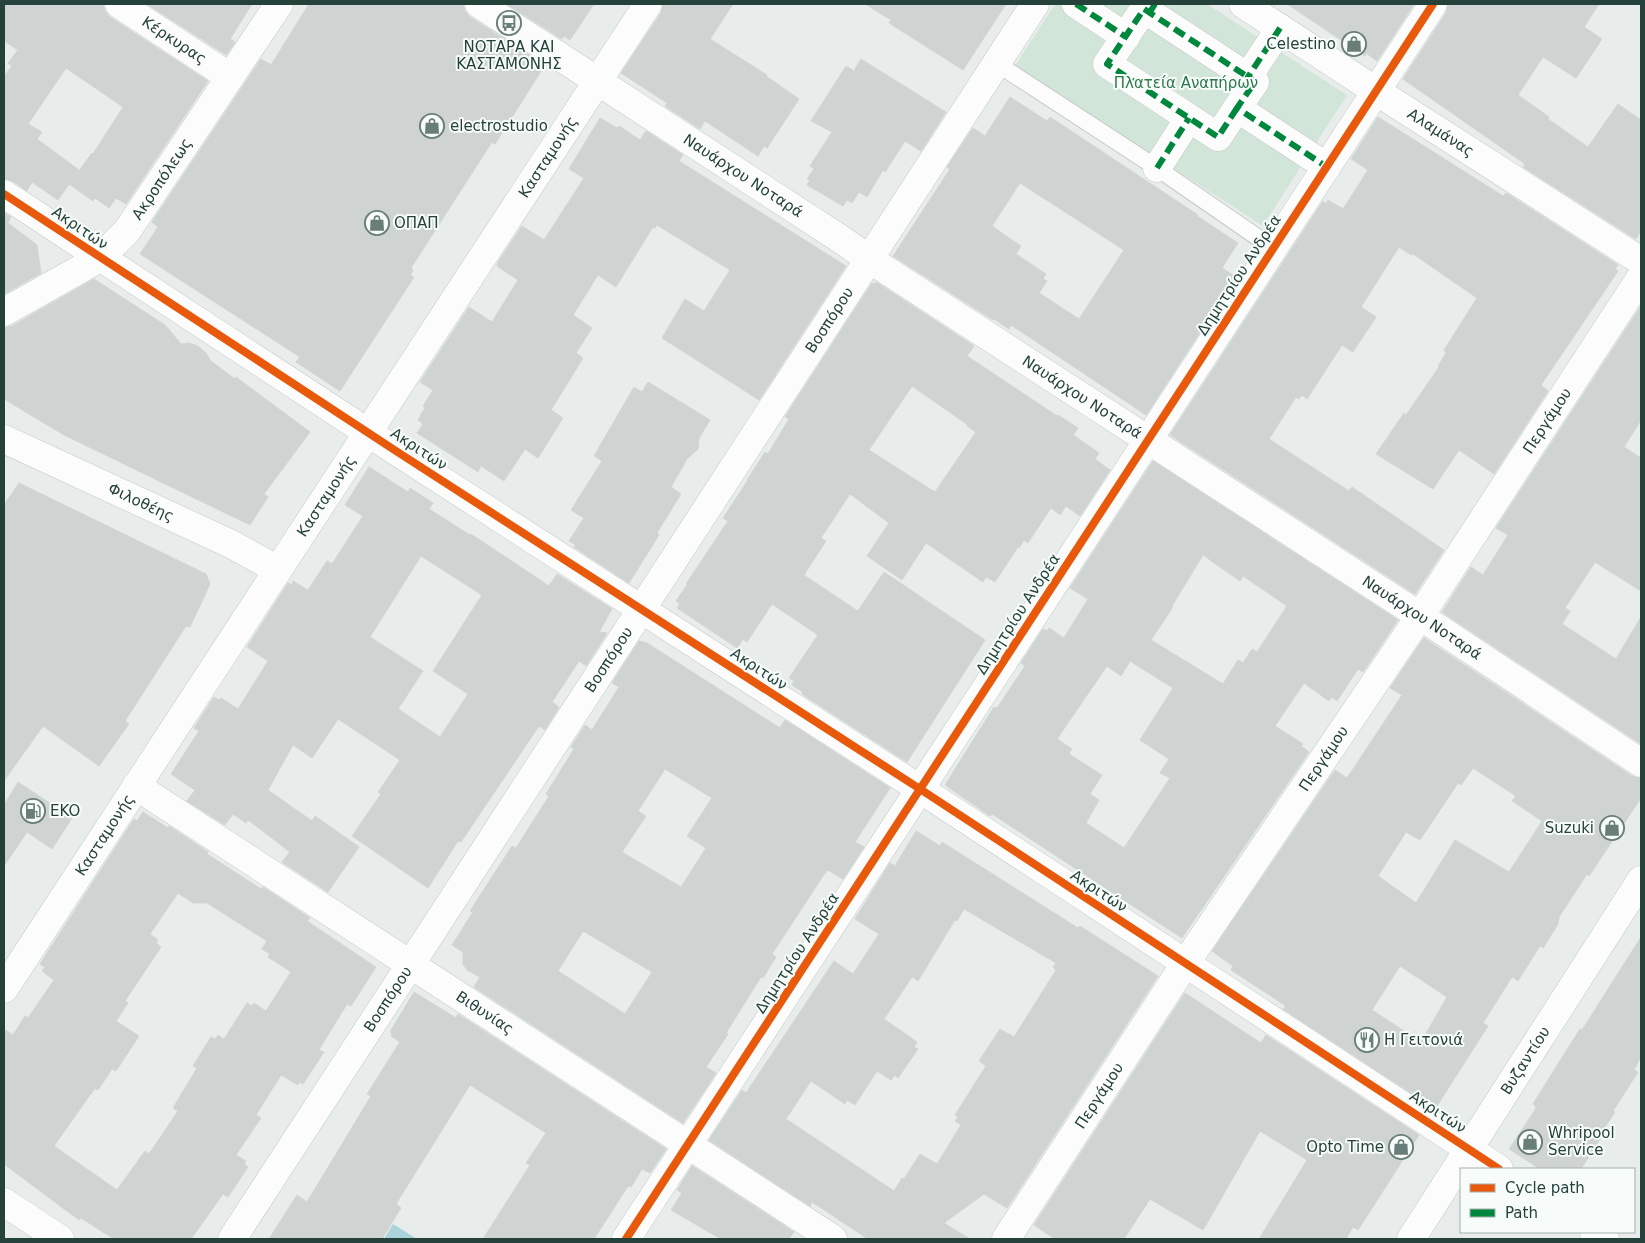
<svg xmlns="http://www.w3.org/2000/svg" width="1645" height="1243" font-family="'DejaVu Sans',sans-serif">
  <rect width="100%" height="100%" fill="#e8edeb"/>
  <path fill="#d1e6d8" d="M1055 4H1207L1347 95 1263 226 1015 66Z"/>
  <path fill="#a9d4db" d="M393 1224 417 1239H384Z"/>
  <path fill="#cfd4d2" stroke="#d1d6d4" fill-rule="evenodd" d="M4 4H103L105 11 110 17 208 81 126 204 116 198 109 208 95 198 93 201 69 184 92 153 93 154 123 107 66 68 28 124 42 132 37 139 79 170 58 200 32 182 27 191 13 181 4 179V76L12 66 8 63 18 50 4 41Z
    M147 4H252L230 39 235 42 226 55Z
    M309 4H463L465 11 470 17 545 65 495 144 492 142 411 268 413 270 410 275 414 277 340 391 296 362 300 357 140 254 158 227 152 222 261 59 271 65Z
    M507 4H594L570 40 564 36 562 39Z
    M663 4H733L710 39 767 75 766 76 799 99 767 148 764 146 758 156 705 121 700 129 665 106 667 103 621 73 661 13Z
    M865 4H1006L963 70 889 23 891 20Z
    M1287 4H1414L1377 61 1366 53 1365 56Z
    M1448 4H1599L1584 27 1602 39 1576 78 1543 57 1518 95 1549 117 1548 119 1588 147 1618 104 1641 120V231L1636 239 1523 167 1525 164 1403 79 1446 13Z
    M861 59 946 112 921 151 905 141 885 172 883 170 867 197 859 192 852 203 847 200 843 206 807 185 810 180 807 179 814 169 810 166 832 132 811 121 846 66 854 71Z
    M1010 97 1047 121 1050 117 1198 215 1197 216 1238 243 1222 268 1236 277 1146 415 1011 325 1009 329 994 319 993 320 893 256 950 169 947 167 973 128 985 136ZM1020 183 1124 250 1079 319 1039 293 1047 281 1043 279 1046 274 1016 254 1021 246 992 226Z
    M1378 117 1503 196 1506 193 1618 265 1615 269 1618 271 1541 385 1548 391 1494 474 1459 450 1433 489 1376 454 1404 413 1406 415 1439 367 1438 366 1446 353 1444 350 1477 298 1413 254 1411 255 1399 247 1361 307 1376 317 1353 352 1342 345 1307 399 1302 395 1299 399 1296 397 1269 439 1349 491 1352 487 1444 550 1415 594 1170 435 1323 201 1326 204 1328 200 1343 209 1368 170 1351 159Z
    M600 118 617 128 619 126 640 140 646 131 683 155 679 161 846 266 759 400 662 338 685 299 704 311 730 270 657 225 655 228 653 227 616 287 598 275 573 315 592 328 576 353 583 358 551 410 563 418 538 458 525 449 504 481 481 466 478 472 417 433 423 424 418 420 425 408 423 406 433 390 420 382 469 307 492 322 518 280 497 266 498 262 522 226 544 240 584 178 569 169Z
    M4 213 11 217 8 223 37 245 41 273 4 294Z
    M94 279 165 325 181 344 189 343 198 346 206 353 211 361 235 379 236 377 310 432 264 494 268 497 250 525 64 435 4 399V328L12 326Z
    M876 282 974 346 967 356 1057 416 1058 415 1078 428 1073 435 1099 453 1095 459 1110 470 1080 516 1066 506 1060 515 1051 508 1028 543 1024 540 1019 548 1018 547 995 582 986 577 983 582 926 543 902 580 867 556 889 523 850 494 821 538 826 541 804 575 858 611 884 572 985 640 907 762 802 694 803 692 792 685 794 681 789 678 818 635 772 604 747 642 743 639 737 648 677 608 680 604 676 601 687 585 686 584 728 521 723 518 748 480H747L765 452 768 454 789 419 785 417 872 283 875 284ZM912 386 968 425 967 426 976 432 935 492 869 450Z
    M1641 306V420L1624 447 1641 458V591L1595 562 1565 608 1570 611 1562 624 1616 659 1641 617V744L1442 612 1471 567 1483 575 1508 535 1496 528Z
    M648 382 710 420 699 438 698 449 687 459 671 487 681 494 657 533 659 535 629 583 574 547 576 545 569 541 584 518 571 510 602 461 594 456 634 387 642 392Z
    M1153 461 1398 620 1363 672 1358 669 1337 701 1332 697 1329 701 1304 683 1275 726 1303 744 1301 746 1309 752 1182 938 992 814 990 816 945 785 994 707 997 708 1025 666 1021 663 1043 629 1047 631 1049 628 1064 638 1088 599 1070 588ZM1203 555 1240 581 1243 576 1287 606 1257 652 1252 649 1243 663 1238 660 1223 684 1151 640 1173 607 1172 606ZM1130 661 1173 688 1140 740 1169 759 1160 773 1170 778 1124 848 1086 823 1099 800 1090 794 1102 775 1072 756 1069 753 1072 749 1057 739 1107 666 1121 676Z
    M369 467 408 492 410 488 433 503 429 509 470 535 471 534 549 586 557 574 612 609 599 632 607 633 586 666 579 661 552 702 559 707 545 730 539 726 461 842 458 841 428 888 352 836 381 794 378 792 400 760 338 719 312 758 293 745 268 790 312 821 315 816 359 847 328 892 282 862 290 852 248 820 246 823 233 814 225 825 187 801 195 790 171 774 199 731 194 728 214 697 219 700 221 698 238 709 268 661 247 647 288 583 292 585 293 581 308 590 327 561 332 564 363 516 345 505ZM421 556 482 595 433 671 468 694 440 737 398 709 423 671 370 637Z
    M19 483 206 574 210 584 190 627 186 626 125 721 129 724 99 766 43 726 4 781V505Z
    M1424 638 1632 776 1641 778V798L1589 876 1587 874 1559 917 1558 924 1543 948 1540 946 1518 981 1512 977 1483 1023 1488 1026 1435 1109 1283 1009 1286 1006 1231 970 1233 966 1212 951 1335 770 1347 778 1402 695 1390 688ZM1473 768 1516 796 1512 801 1542 821 1509 872 1455 840 1416 903 1378 876 1406 832 1420 840 1458 783 1461 785ZM1400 966 1447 997 1421 1042 1372 1010Z
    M639 641 647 643 780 728 785 720 890 788 855 842 864 847 843 879 828 870 825 873 772 954 776 957 763 978 761 977 726 1033 728 1034 706 1067 716 1073 683 1123 474 987 480 977 467 970 463 964V952L452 945 473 912 470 911 512 846 516 848 549 796 546 794 574 749 571 747 585 725 592 730 619 687 612 683ZM665 769 712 798 687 836 706 848 681 887 622 852 646 816 638 811ZM583 931 652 972 625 1014 558 971Z
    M18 782 72 818 52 849 27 832 4 866V805Z
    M143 812 168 828 169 826 208 852 207 854 261 889 263 887 310 918 307 921 376 967 351 1006 347 1004 319 1050 324 1052 303 1084 299 1082 298 1085 281 1075 256 1115 261 1118 236 1155 246 1161 244 1164 248 1167 228 1197 223 1194 191 1239H114L81 1218 79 1220 4 1164V1029L13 1035 25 1016 28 1018 54 980 42 971 45 967 40 964 134 819 137 821ZM178 893 193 903H207L267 941 262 949 270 954 268 957 291 972 266 1011 254 1003 252 1006 247 1003 224 1039 218 1035 215 1039 211 1037 193 1066 197 1068 173 1108 178 1111 149 1154 145 1151 117 1190 54 1146 95 1088 98 1090 112 1069 116 1071 139 1036 116 1021 128 1003 125 1001 161 947 156 943 158 940 150 934Z
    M916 831 940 846 942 842 1078 928 1080 926 1158 976 1007 1208 984 1194 944 1223 970 1239H868L812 1202 810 1206 709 1140 742 1090 746 1093 834 961 853 974 879 934 855 919 890 863 895 866ZM964 909 1056 963 1053 967 1056 970 1014 1037 1000 1029 979 1061 986 1066 955 1115 958 1117 955 1121 961 1125 937 1164 920 1154 904 1179 902 1178 894 1191 786 1119 811 1081 845 1104 847 1100 855 1105 877 1071 891 1080 895 1075 898 1078 918 1049 914 1047 917 1042 884 1019 912 977 918 981 955 920 957 921Z
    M1641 937V1056L1634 1070 1638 1072 1613 1111 1615 1112 1605 1127 1607 1128 1581 1169H1540L1509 1149 1535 1110 1536 1106 1533 1104 1556 1067 1580 1029 1582 1030Z
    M414 992 456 1018 458 1014 666 1149 650 1173 642 1169 631 1187 628 1186 594 1239H483L530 1165 526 1163 546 1133 470 1085 396 1204 401 1208 382 1239H269L297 1195 307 1202 371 1096 367 1094 400 1042 391 1036 392 1033 390 1032Z
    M1185 993 1261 1043 1266 1035 1419 1135 1358 1230 1353 1227 1346 1239H1259L1307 1160 1260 1131 1203 1230 1150 1199 1124 1239H1055L1034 1225Z
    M692 1166 794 1232 789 1239H721L671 1210 682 1193 677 1190Z"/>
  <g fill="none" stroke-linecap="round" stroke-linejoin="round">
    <defs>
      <path id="lane" d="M996 63 1157 168 1273 248"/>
      <g id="street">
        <path id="s1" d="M119 4 230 77"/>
        <path id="s2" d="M479 4 839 238 869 259 1420 616 1641 763"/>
        <path d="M1076 4 1126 37"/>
        <path d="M1280 28 1248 77 1255 82 1237 108 1327 167"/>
        <path d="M1237 108 1218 137 1107 64 1144 9 1248 77"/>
        <path d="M1157 168 1189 118"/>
        <path d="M4 194 396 451 920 789 1499 1169"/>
        <path id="s3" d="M4 312 100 258 127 231 279 4"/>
        <path d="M4 1202 60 1239"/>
        <path d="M1594 1232 1605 1239"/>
        <path id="s4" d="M232 1239 1035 4"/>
        <path d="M626 1239 1433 4"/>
        <path id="s5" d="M1006 1239 1185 964 1420 616 1641 277"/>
      </g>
      <g id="secondary">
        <path id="s6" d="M1243 4 1376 91 1641 261"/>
        <path id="s7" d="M4 439 231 544 278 570"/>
        <path id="s8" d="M136 786 833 1239"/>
        <path id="s9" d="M4 989 648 4"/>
        <path id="s10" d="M1411 1239 1641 880"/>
      </g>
    </defs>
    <use href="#lane" stroke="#c5cac8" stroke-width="18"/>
    <use href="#street" stroke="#c5cac8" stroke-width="29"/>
    <use href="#secondary" stroke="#c3cbc8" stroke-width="29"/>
    <use href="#lane" stroke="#fcfcfc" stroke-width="16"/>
    <use href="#street" stroke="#fcfcfc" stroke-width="28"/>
    <use href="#secondary" stroke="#fcfcfc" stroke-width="28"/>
    <path stroke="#00873e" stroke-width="6" stroke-dasharray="12 6" stroke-linecap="butt" d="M1076 4 1126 37
      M1150 12 1155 4
      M1280 28 1248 77 1255 82 1237 108 1327 167
      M1237 108 1218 137 1107 64 1144 9 1248 77
      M1157 168 1189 118"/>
    <defs>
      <path id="cycleway" d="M4 194 396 451 920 789 1499 1169
        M626 1239 1433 4"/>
    </defs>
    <use href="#cycleway" stroke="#f7fbf9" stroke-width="11"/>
    <use href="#cycleway" stroke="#e8590c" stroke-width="8"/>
  </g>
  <defs>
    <symbol id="bus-ring" viewBox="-11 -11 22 22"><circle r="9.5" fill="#f7fbf9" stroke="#697e78" stroke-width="1.5"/><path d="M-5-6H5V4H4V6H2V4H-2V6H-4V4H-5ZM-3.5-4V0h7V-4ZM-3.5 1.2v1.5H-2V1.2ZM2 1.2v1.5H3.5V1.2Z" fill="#697e78"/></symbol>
    <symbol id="shop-ring" viewBox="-11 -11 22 22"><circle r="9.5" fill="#f7fbf9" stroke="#697e78" stroke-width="1.5"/><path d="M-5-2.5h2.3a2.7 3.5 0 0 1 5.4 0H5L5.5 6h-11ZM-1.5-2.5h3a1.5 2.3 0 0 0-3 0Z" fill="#697e78"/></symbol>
    <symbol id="fuel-ring" viewBox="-11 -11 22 22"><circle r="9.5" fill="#f7fbf9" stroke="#697e78" stroke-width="1.5"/><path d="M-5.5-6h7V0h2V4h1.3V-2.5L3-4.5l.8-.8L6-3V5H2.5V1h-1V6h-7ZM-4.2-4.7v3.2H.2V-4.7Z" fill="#697e78"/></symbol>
    <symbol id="restaurant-ring" viewBox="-11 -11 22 22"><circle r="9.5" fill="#f7fbf9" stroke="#697e78" stroke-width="1.5"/><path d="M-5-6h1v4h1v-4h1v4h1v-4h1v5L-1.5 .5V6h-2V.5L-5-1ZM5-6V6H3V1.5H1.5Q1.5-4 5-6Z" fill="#697e78"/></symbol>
  </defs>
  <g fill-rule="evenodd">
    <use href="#bus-ring" x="495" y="9" width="28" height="28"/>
    <use href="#shop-ring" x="1340" y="30" width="28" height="28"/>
    <use href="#shop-ring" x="418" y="112" width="28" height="28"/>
    <use href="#shop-ring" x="363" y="209" width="28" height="28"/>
    <use href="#fuel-ring" x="19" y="797" width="28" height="28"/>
    <use href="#shop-ring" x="1598" y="814" width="28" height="28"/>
    <use href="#restaurant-ring" x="1353" y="1026" width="28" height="28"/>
    <use href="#shop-ring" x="1516" y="1128" width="28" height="28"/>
    <use href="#shop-ring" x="1387" y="1133" width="28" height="28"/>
  </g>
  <g text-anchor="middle" stroke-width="4" stroke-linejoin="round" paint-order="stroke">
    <g font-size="15" fill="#24423a" stroke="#f7fbf9">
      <text dy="5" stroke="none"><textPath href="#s1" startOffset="66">Κέρκυρας</textPath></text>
      <text dy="5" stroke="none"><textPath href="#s6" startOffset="236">Αλαμάνας</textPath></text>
      <text dy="5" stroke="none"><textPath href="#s9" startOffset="994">Κασταμονής</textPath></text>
      <text dy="5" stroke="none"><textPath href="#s2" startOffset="315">Ναυάρχου Νοταρά</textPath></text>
      <text dy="5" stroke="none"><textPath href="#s3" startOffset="211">Ακροπόλεως</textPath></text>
      <text transform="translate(80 228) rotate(34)" y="5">Ακριτών</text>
      <text transform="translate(1239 275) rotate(-57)" y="5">Δημητρίου Ανδρέα</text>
      <text dy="5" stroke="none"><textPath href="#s4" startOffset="1096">Βοσπόρου</textPath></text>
      <text dy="5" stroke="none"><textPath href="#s2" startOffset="720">Ναυάρχου Νοταρά</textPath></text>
      <text dy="5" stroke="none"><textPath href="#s5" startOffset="981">Περγάμου</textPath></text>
      <text transform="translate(419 449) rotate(33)" y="5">Ακριτών</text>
      <text dy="5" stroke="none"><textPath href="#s9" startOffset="589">Κασταμονής</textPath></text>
      <text dy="5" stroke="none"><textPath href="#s7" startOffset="151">Φιλοθέης</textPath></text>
      <text transform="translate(1018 614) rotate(-57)" y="5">Δημητρίου Ανδρέα</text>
      <text dy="5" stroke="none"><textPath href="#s2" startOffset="1125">Ναυάρχου Νοταρά</textPath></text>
      <text dy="5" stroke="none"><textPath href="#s4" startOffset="691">Βοσπόρου</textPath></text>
      <text transform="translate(759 669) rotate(33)" y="5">Ακριτών</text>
      <text dy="5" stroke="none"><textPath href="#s5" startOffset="576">Περγάμου</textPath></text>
      <text dy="5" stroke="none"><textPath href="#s9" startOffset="184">Κασταμονής</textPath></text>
      <text transform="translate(1099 891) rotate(33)" y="5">Ακριτών</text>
      <text transform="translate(797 953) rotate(-57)" y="5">Δημητρίου Ανδρέα</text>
      <text dy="5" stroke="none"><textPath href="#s4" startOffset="286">Βοσπόρου</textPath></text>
      <text dy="5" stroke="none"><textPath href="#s8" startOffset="416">Βιθυνίας</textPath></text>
      <text dy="5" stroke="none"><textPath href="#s10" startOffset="212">Βυζαντίου</textPath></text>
      <text dy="5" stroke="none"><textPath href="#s5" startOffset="171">Περγάμου</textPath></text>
      <text transform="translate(1438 1112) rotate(33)" y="5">Ακριτών</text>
    </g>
    <g font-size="15" fill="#24423a" stroke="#f7fbf9" text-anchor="start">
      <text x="1336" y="49" text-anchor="end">Celestino</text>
      <text x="509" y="52" text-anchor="middle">ΝΟΤΑΡΑ ΚΑΙ<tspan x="509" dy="17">ΚΑΣΤΑΜΟΝΗΣ</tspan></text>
      <text x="450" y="131">electrostudio</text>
      <text x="394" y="228">ΟΠΑΠ</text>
      <text x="50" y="816">EKO</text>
      <text x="1594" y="833" text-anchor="end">Suzuki</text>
      <text x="1384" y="1045">Η Γειτονιά</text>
      <text x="1548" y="1138">Whripool<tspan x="1548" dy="17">Service</tspan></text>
      <text x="1384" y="1152" text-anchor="end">Opto Time</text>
    </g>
    <g font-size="15" fill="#2d7a4b" stroke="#f7fbf9">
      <text x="1186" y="88">Πλατεία Αναπήρων</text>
    </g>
  </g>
  <rect width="1645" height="1243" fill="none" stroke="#24423a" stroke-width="10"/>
  <rect x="1460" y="1168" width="175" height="65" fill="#f7fbf9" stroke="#a3b1ad"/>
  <rect x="1470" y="1184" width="25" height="8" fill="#e8590c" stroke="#a3b1ad"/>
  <text x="1505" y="1193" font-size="15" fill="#24423a">Cycle path</text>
  <rect x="1470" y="1209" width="25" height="8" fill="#00873e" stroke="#a3b1ad"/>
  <text x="1505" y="1218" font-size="15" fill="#24423a">Path</text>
</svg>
